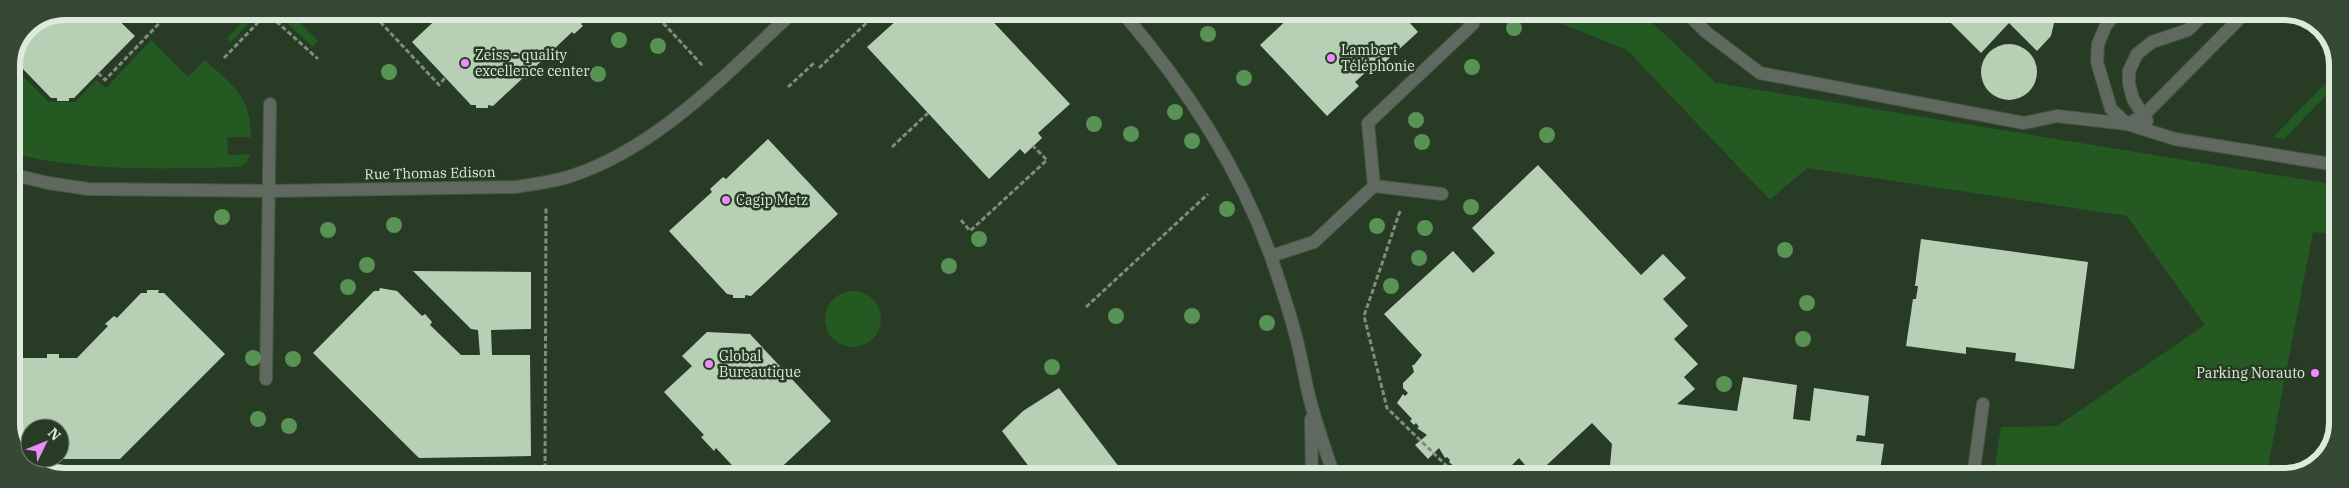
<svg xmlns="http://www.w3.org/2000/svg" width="2349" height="488" font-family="'IBM Plex Serif',serif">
  <rect width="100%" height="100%" fill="#273b25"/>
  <path fill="#245a21" d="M233 11 260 12 231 42 227 38 243 21Z
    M274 11H313L301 24 318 41 313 47Z
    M1543 12H1641L1716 83 2337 185V235L2313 232 2266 477H1993L2001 427 2057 426 2205 325 2127 216 1807 168 1770 200 1627 50 1550 19Z
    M151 40 188 77 205 60C233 86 251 96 251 137H227L228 155 250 154 247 162 241 167C163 169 87 172 11 153V65L49 102H75L96 80 106 88Z
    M2337 72V84L2284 139 2273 137Z
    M825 319a28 28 0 1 1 56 0a28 28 0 1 1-56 0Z"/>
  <path fill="#b7cfb4" d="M65 11H109L135 36 74 98H69V101H57V98H51L22 68 19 71 12 63 27 27Z
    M445 11H594L581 24 583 26 574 34 572 32 533 69 535 71 526 79 524 77 493 106 488 105V108H476V105H471L412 42Z
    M896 12H984L1070 104 1038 133 1042 138 1025 154 1020 149 989 179 867 47 898 19 894 14Z
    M1304 12H1400L1418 32 1371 75 1367 71 1355 82 1359 86 1327 116 1260 45 1292 15 1296 19Z
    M1940 12H2043L2054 23 2051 36 2037 51 2009 23 1981 53Z
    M2174 12H2191L2182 18Z
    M1981 72a28 28 0 1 1 56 0a28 28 0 1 1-56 0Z
    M768 139 838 214 751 296 745 295V298H733V295L727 294 669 231 712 192 710 189 723 177 726 179Z
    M1538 165 1641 275 1663 254 1686 278 1663 299 1688 326 1674 339 1698 364 1684 377 1695 389 1677 404 1737 411 1743 377 1797 385 1793 419 1810 421 1814 388 1869 396 1865 436 1857 435 1856 441 1884 444 1879 477 1609 476 1612 444 1592 423 1535 476 1519 458 1508 469 1500 466 1490 473V476L1485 475 1480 470 1476 476H1465L1449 462 1450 460 1447 457 1445 458 1439 448 1428 459 1415 445 1427 435 1417 428 1419 427 1416 423 1414 425 1410 421 1412 419 1397 403 1403 394 1405 396 1408 393 1403 388V383L1414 372 1412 365H1414L1422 355 1384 314 1453 251 1473 273 1495 253 1472 228Z
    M1921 239 2088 262 2074 369 2015 361 2016 353 1966 347V354L1906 346 1913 299H1916L1918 286H1915Z
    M413 271 531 272V329L491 330 492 355H530L531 456 419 458 313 353 374 291H379L380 288 397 291 422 316 425 314 432 322 430 325 461 355H480L478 330 471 329Z
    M147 290H159L158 293H164L225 354 120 459H60V428H30V460H26L12 430V358H47V354H59V358H77L108 326 105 324 114 316 117 318 141 293H147Z
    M707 332 750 334 831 421 772 476H742L716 448 714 451 701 437 704 435 664 392 692 366 682 356Z
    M1059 388 1126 476H1036L1002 431 1023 411Z"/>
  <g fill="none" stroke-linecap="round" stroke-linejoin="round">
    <defs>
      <path id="minor" d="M1122 12C1184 84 1239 167 1271 257 1280 283 1289 310 1296 337 1302 359 1305 382 1311 404 1318 428 1326 452 1334 476
        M1686 12 1706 32 1760 73 2024 123 2057 116 2127 124 2143 116 2246 12
        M2117 12 2106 25 2098 44 2097 62 2111 109 2127 124 2175 139 2337 165
        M2147 121 2133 99 2129 84V71L2137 54 2152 42 2188 30 2206 12
        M11 174 48 183 88 189 269 191 516 187C534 184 551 182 568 177 657 149 727 73 793 12
        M1374 186 1442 194
        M1271 256 1314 242 1374 186 1368 123 1473 24 1461 12
        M266 379 270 104
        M1311 419 1312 476
        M1973 477 1983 404"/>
    </defs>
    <use href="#minor" stroke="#445742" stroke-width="14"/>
    <path stroke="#7d8e7b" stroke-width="3" stroke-dasharray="5 2.5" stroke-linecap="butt" d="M370 11 439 85 445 78
      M653 12 703 66
      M224 58 267 13 318 59
      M819 68 878 12
      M98 73 105 80 171 11
      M788 87 814 63
      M892 147 928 113
      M1400 211 1364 316 1387 408 1457 476
      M961 220 970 231 1047 160 1033 146
      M1086 307 1208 194
      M545 476 546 206"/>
    <use href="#minor" stroke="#60695f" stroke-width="12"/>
  </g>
  <g fill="#589254">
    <circle cx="1514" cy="28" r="8"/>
    <circle cx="1208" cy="34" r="8"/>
    <circle cx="619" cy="40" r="8"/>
    <circle cx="658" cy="46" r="8"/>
    <circle cx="1472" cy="67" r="8"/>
    <circle cx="389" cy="72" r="8"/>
    <circle cx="598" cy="74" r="8"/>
    <circle cx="1244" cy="78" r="8"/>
    <circle cx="1175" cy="112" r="8"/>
    <circle cx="1416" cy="120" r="8"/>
    <circle cx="1094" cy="124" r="8"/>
    <circle cx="1131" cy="134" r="8"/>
    <circle cx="1547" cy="135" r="8"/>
    <circle cx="1192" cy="141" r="8"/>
    <circle cx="1422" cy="142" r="8"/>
    <circle cx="1471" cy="207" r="8"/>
    <circle cx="1227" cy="209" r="8"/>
    <circle cx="222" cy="217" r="8"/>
    <circle cx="394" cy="225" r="8"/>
    <circle cx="1377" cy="226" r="8"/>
    <circle cx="1425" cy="228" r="8"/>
    <circle cx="328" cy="230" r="8"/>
    <circle cx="979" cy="239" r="8"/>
    <circle cx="1785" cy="250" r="8"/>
    <circle cx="1419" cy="258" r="8"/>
    <circle cx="367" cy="265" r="8"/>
    <circle cx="949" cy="266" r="8"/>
    <circle cx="1391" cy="286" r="8"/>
    <circle cx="348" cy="287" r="8"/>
    <circle cx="1807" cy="303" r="8"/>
    <circle cx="1116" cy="316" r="8"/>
    <circle cx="1192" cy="316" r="8"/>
    <circle cx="1267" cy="323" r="8"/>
    <circle cx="1803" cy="339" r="8"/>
    <circle cx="253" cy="358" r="8"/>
    <circle cx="293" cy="359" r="8"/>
    <circle cx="1052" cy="367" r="8"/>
    <circle cx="1724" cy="384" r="8"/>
    <circle cx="258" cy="419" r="8"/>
    <circle cx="289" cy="426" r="8"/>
  </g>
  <g fill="#ec8cfa" stroke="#273b25" stroke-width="2">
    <circle cx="1331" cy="58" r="5"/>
    <circle cx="465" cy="63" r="5"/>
    <circle cx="726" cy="200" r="5"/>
    <circle cx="709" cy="364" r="5"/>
    <circle cx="2315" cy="373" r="5"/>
  </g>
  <g text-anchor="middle" stroke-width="5" stroke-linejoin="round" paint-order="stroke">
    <g font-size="14" fill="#deeadc" stroke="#273b25" text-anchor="start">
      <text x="1341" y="55">Lambert<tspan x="1341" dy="16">Téléphonie</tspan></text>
      <text x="475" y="60">Zeiss - quality<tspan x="475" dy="16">excellence center</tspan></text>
      <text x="736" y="205">Cagip Metz</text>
      <text x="719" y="361">Global<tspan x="719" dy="16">Bureautique</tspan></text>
      <text x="2305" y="378" text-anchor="end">Parking Norauto</text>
    </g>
    <g font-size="14" fill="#deeadc" stroke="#273b25">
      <text transform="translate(430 173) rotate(-1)" y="5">Rue Thomas Edison</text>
    </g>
  </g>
  <path d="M0 0H2349V488H0ZM65 20H2284A45 45 0 0 1 2329 65V423A45 45 0 0 1 2284 468H65A45 45 0 0 1 20 423V65A45 45 0 0 1 65 20Z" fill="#364934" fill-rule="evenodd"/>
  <path fill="none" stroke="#deeadc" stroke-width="6" d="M65 20H2284A45 45 0 0 1 2329 65V423A45 45 0 0 1 2284 468H65A45 45 0 0 1 20 423V65A45 45 0 0 1 65 20Z"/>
  <g transform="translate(45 443) rotate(47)"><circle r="24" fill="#273b25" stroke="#70816e"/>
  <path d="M0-4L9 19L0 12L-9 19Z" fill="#ec8cfa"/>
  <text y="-8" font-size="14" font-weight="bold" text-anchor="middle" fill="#deeadc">N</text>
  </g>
</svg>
